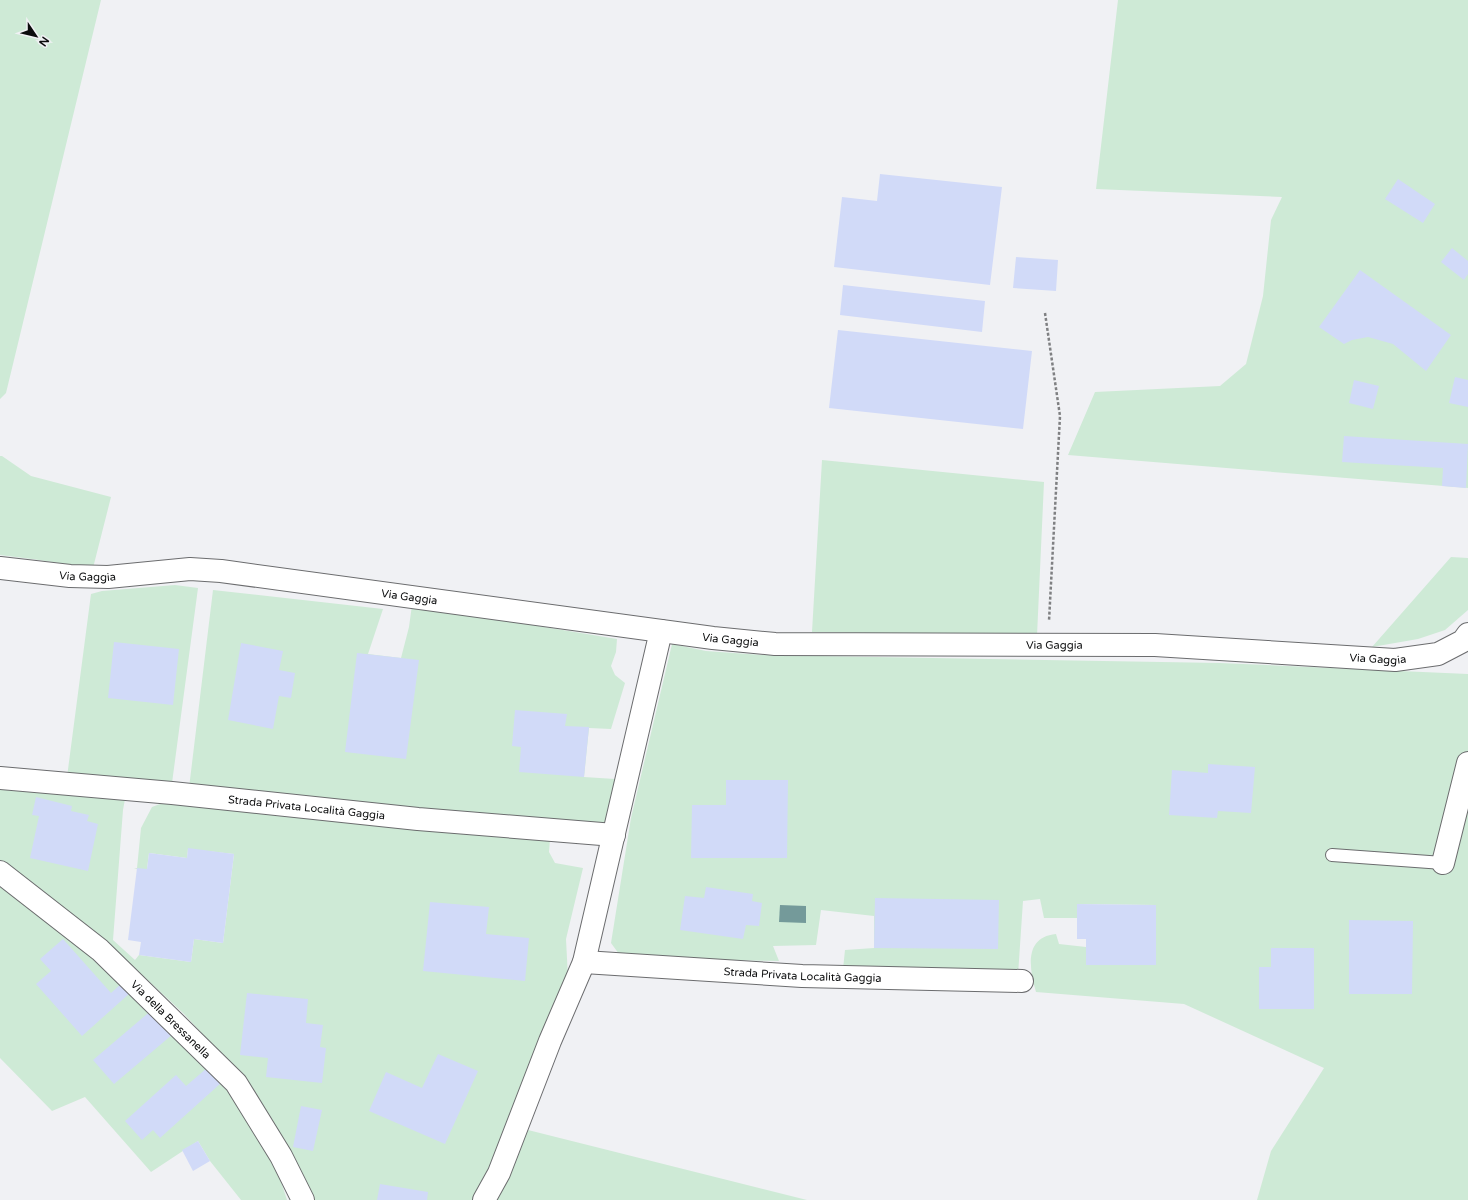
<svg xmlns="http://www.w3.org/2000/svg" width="1468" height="1200" font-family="'Varela Round',sans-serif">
  <rect width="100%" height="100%" fill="#f0f1f4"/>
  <path fill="#ceead6" d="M0 0H101L6 393 0 399Z
    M1118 0H1468V488L1068 455 1095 392 1220 386 1246 364 1263 296 1271 220 1282 197 1096 189Z
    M0 456H2L31 476 111 497 93 568 32 559 0 555Z
    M822 460 1044 482 1037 636 812 632Z
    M1451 557 1468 558V610L1445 630 1418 639 1372 647Z
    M175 585 198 588 172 783 67 777 91 594 102 591Z
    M213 590 383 609 368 654 401 658 409 627 412 605 617 639 616 652 611 666 615 675 625 683 611 729 589 728 584 777 615 779 605 827 189 788Z
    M672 644 706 651 762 655 1220 663 1468 674V1200H1257L1271 1151 1324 1068 1184 1004 1036 992C1029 968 1024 937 1056 934L1059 944 1086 947V965H1155L1156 905 1077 904V918H1044L1040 899 1023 901 1018 975 843 969 845 950 874 948V916L821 910 816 945 773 946 779 961 642 958 619 954 611 943 631 818Z
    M0 786 125 799 123 810 113 940 135 960 139 955 191 962 194 939 223 943 234 854 188 849 187 858 149 853 147 869H134L137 868 141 828 152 807 168 801 550 839 549 852 555 863 583 868 566 939 568 978 492 1169 475 1200H312L243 1078 184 1014 138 971 0 863Z
    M0 879 71 935 207 1068 233 1097 275 1163 287 1200H241L210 1161 198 1141 151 1172 85 1097 52 1111 0 1058Z
    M524 1129 807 1200H495L521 1148Z"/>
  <path fill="#749a9a" d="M780 905 806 906V923L779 922Z"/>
  <path fill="#d1daf8" d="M880 174 1002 187 990 285 834 267 842 197 877 201Z
    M1398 179 1435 204 1423 223 1385 199Z
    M1452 248 1468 261V274L1464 280 1441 262Z
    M1016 257 1058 260 1056 291 1013 288Z
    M1360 270 1451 335 1426 371 1393 344 1368 337 1352 340 1344 344 1319 327Z
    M843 285 985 301 982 332 840 315Z
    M838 330 1032 351 1023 429 829 408Z
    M1455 377 1468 380V407L1449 403Z
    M1354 380 1379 386 1373 409 1349 403Z
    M1344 436 1468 444 1466 488 1442 486 1443 468 1342 462Z
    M114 642 179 649 173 705 108 698Z
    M241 643 283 651 279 670 295 673 291 698 279 696 273 729 228 720Z
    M357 653 419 660 406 759 345 752Z
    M515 710 567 714 565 726 589 727 584 777 519 772 521 747 512 746Z
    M1208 764 1255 767 1251 813 1218 811 1217 818 1169 815 1172 770 1208 773Z
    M726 780H788L787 858H691L692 805H726Z
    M36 797 72 806 71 811 89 815 87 821 98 824 88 871 30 858 39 816 32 815Z
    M188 848 234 854 223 943 194 939 191 962 139 955 141 942 128 940 137 868 147 869 149 853 187 858Z
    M706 887 753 894 752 901 762 903 759 926 746 925 743 939 680 930 685 896 704 898Z
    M875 898 999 900 998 949 874 948Z
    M430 902 489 907 486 934 529 938 525 981 423 971Z
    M1077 904 1156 905V965H1086V939H1077Z
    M1349 920 1413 921 1412 994H1349Z
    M63 939 111 993 121 984 130 993 82 1036 36 984 51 971 40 959Z
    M1271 948H1314V1009H1259V967H1271Z
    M247 993 308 999 306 1023 323 1025 320 1047 326 1048 322 1083 266 1077 268 1058 240 1055Z
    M153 1009 173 1034 114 1084 93 1060Z
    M438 1054 478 1071 445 1144 369 1111 386 1072 422 1088Z
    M207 1068 221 1083 160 1138 153 1130 142 1140 125 1121 176 1075 186 1086Z
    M301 1106 322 1110 313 1151 293 1147Z
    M198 1141 210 1161 193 1171 182 1150Z
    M380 1184 428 1192 427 1200H377Z"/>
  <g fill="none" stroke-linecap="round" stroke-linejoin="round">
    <defs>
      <path id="service" d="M1332 855 1443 863"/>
      <g id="minor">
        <path id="s1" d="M0 778 172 793 418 819 614 835"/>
        <path d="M1443 863 1468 763"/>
        <path id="s2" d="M0 872 100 950 236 1083 281 1156 303 1200"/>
        <path id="s3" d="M584 962 802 976 1022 981"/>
        <path d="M484 1200 499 1173 550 1041 584 962 661 631"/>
      </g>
      <g id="tertiary">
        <path id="s4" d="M0 568 70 576 108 577 190 569 221 571 713 638 775 644 1155 645 1395 660 1438 654 1463 641 1468 634"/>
      </g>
    </defs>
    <use href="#service" stroke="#6b6c6e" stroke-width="14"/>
    <use href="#minor" stroke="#6b6c6e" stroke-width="24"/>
    <use href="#tertiary" stroke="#6b6c6e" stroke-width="24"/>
    <path stroke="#7f8082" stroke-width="2.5" stroke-dasharray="3 2" stroke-linecap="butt" d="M1045 313 1060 416 1049 621"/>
    <use href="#service" stroke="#fff" stroke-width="12"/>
    <use href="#minor" stroke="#fff" stroke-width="22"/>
    <use href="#tertiary" stroke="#fff" stroke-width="22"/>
  </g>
  <g text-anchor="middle" stroke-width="4" stroke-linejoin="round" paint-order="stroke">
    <g font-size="11" fill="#0b0c0d" stroke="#f0f1f4">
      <text dy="4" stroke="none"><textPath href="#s4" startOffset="88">Via Gaggia</textPath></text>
      <text dy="4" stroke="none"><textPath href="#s4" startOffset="412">Via Gaggia</textPath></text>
      <text dy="4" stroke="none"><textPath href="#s4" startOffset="736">Via Gaggia</textPath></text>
      <text dy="4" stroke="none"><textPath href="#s4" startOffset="1060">Via Gaggia</textPath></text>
      <text dy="4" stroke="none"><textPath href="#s4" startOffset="1384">Via Gaggia</textPath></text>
      <text dy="4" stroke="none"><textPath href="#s1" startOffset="308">Strada Privata Località Gaggia</textPath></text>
      <text dy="4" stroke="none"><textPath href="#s3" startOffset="219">Strada Privata Località Gaggia</textPath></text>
      <text dy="4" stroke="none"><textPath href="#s2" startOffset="226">Via della Bressanella</textPath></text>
    </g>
  </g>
  <g transform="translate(36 36) rotate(125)" stroke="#f0f1f4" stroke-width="3" paint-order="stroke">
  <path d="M0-3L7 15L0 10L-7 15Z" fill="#0b0c0d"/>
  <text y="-6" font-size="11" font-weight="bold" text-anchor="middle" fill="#0b0c0d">N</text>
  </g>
</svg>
